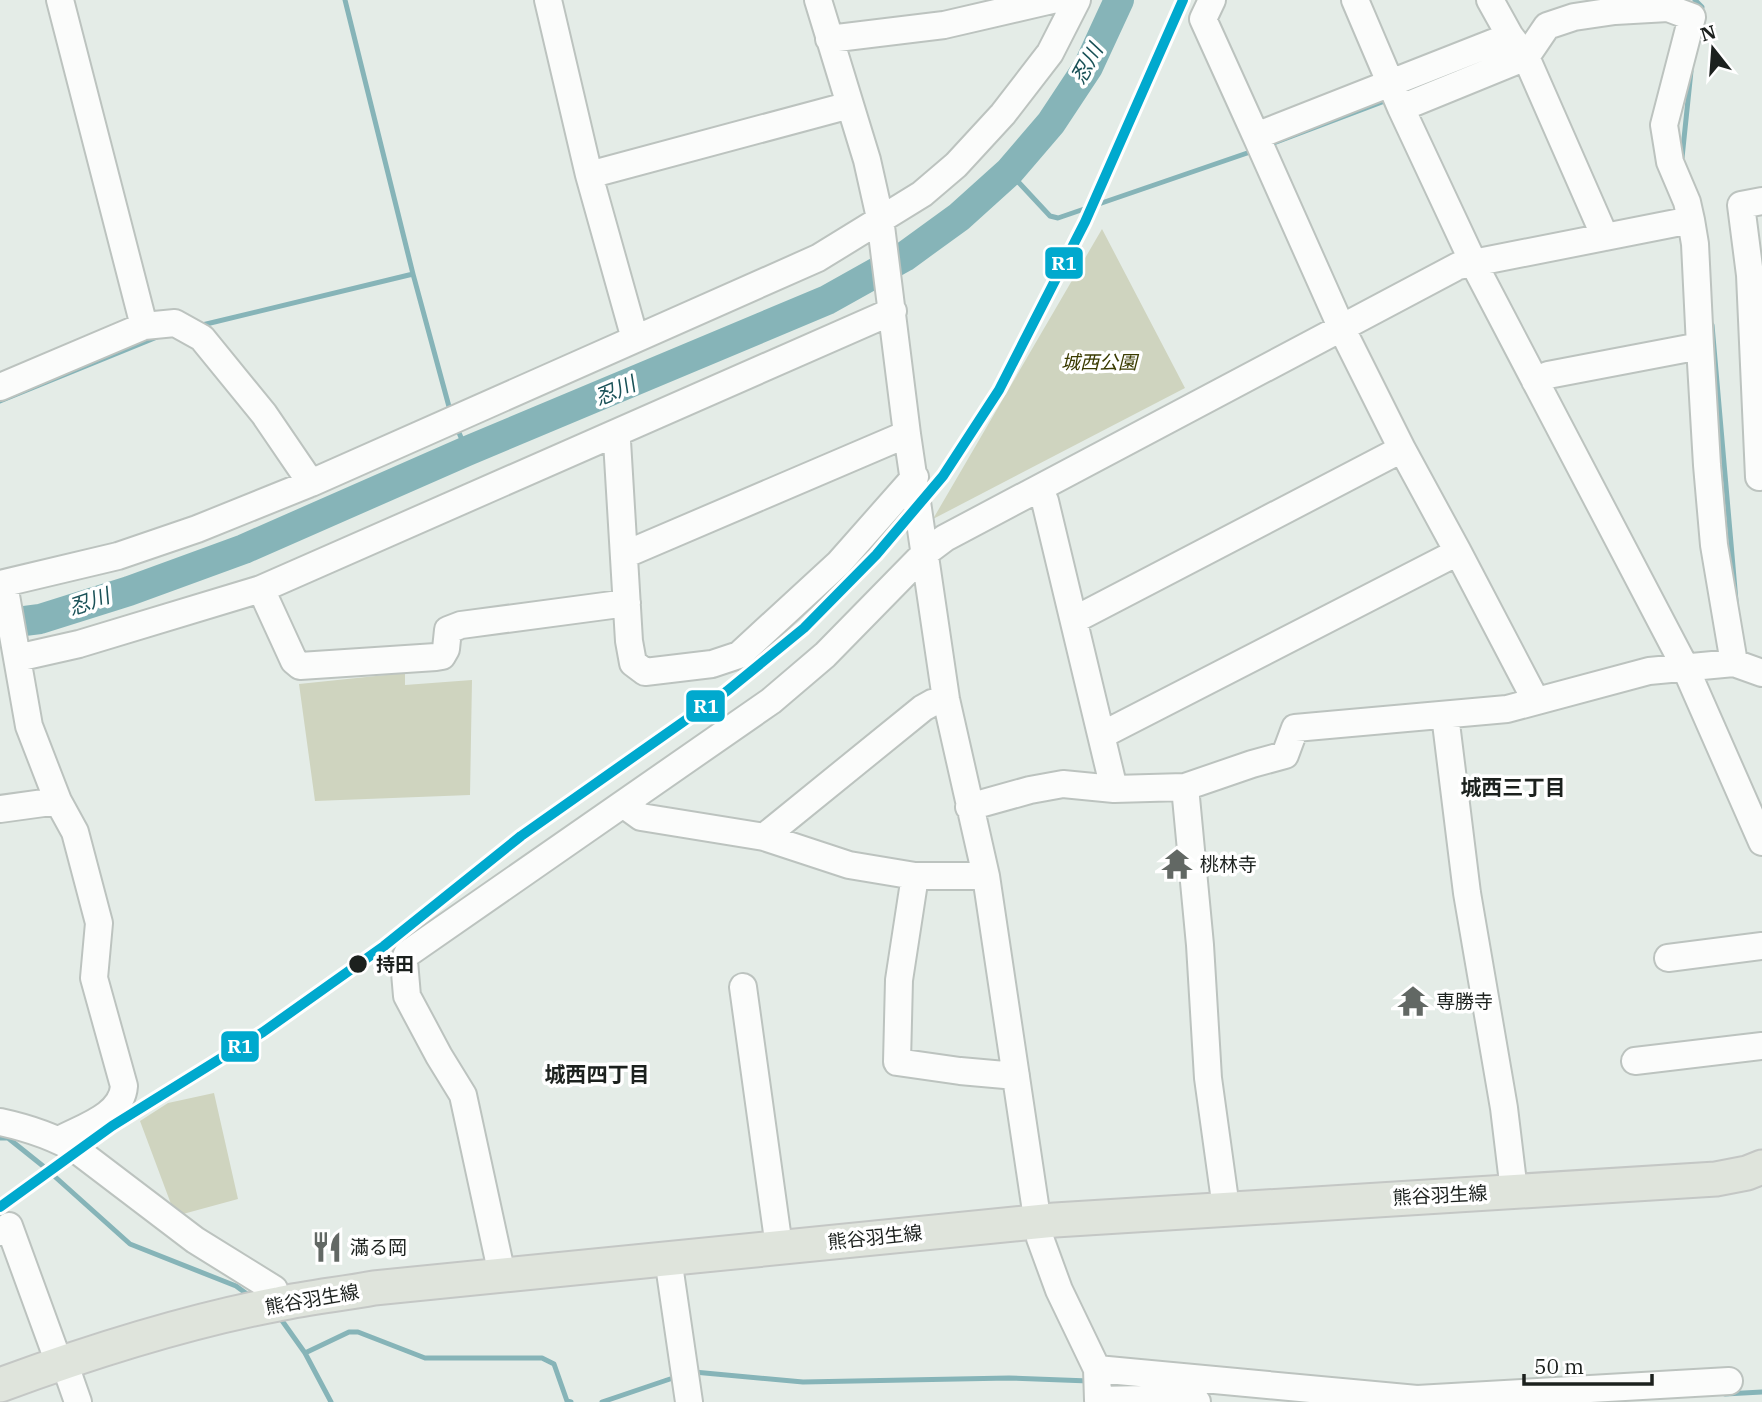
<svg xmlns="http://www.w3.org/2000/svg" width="1762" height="1402" font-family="'IBM Plex Serif','Noto Sans JP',serif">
  <rect width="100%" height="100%" fill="#e4ece7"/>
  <path fill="#cfd4bf" d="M1102 229 1185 388 933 519Z
    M405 673V685L472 680 470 795 315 801 299 684Z
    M214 1093 238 1199 183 1214 171 1204 140 1121 168 1103Z"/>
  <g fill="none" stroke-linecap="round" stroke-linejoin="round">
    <path stroke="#86b4b8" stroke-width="5" d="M345 0 413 274 451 414
      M1695 0 1702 7 1701 13
      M1268 145 1390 99
      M1682 158 1691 71
      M1009 172 1050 216 1058 218 1256 150
      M1712 325 1736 601
      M198 326 413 274
      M0 401 162 335
      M456 426 467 451
      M0 1138H8L43 1166 130 1244 236 1286 247 1294
      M278 1315 305 1353 331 1402
      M305 1353 349 1332H358L425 1358H542L554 1364 567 1401 571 1402
      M694 1372 803 1382 1009 1378 1089 1381
      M1725 1394 1762 1392
      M602 1402 670 1379"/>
    <path stroke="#86b4b8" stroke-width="30" d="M0 624 40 619 129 591 244 549 467 451 827 300 904 257 959 217 1009 172 1051 123 1088 67 1119 0"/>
    <defs>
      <path id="minor" d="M60 0 144 326
        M548 0 589 175 850 105
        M818 0 867 160 880 218 907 434 946 699 986 876 1040 1238 1059 1290 1097 1369 1098 1400 1145 1399 1197 1402
        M1212 0 1203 19 1256 136
        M1355 0 1401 108 1474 264 1685 667 1762 842
        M1510 36 1526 57 1547 26 1574 17 1615 11 1668 8 1692 17 1664 125 1670 162 1687 202 1691 220
        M829 39 944 25 1052 0
        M1401 108 1526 57 1605 237
        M589 175 635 339
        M1535 381 1548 375 1700 346 1707 465 1714 545 1734 663
        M0 387 144 326 175 323 202 338 264 414 311 483
        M614 435 617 441 629 641 633 663 645 672 712 664 739 655 839 563 915 477
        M1402 449 1342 329 1256 136 1510 36 1490 0
        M1759 477 1750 275 1741 205 1762 201
        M1038 489 1045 501 1114 789
        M624 555 907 434
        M0 584 118 556 197 529 311 483 818 258 922 194 956 165 1003 114 1050 53 1077 0
        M4 584 29 726 58 801 75 832 99 923 94 978 124 1086C122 1116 83 1127 59 1140
        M261 589 294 661 300 666 436 657 442 656 446 649 448 630 461 625 627 603
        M1074 620 1402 449 1458 552
        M17 658 79 644 261 589 893 311
        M1445 715 1467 893 1504 1108 1514 1191
        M1102 735 1458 552 1536 701
        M1185 787 1200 945 1208 1078 1226 1208
        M623 804 641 817 764 837 849 865 915 876H986
        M969 807 1030 790 1063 784 1114 789 1185 787 1252 764 1285 755 1295 728 1507 709 1649 671 1734 663 1762 673
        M0 809 58 801
        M764 837 923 708 932 703 946 699
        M915 876 899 980 897 1062 960 1071 1016 1076
        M1668 958 1762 946
        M743 987 779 1247
        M1635 1061 1762 1046
        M0 1122C28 1128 53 1136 78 1151L195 1240 274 1289 277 1304
        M0 1232 9 1226 59 1363
        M668 1258 689 1402
        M502 1275 463 1095 439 1056 407 996 404 961 407 954 771 701 825 655 925 553 945 538 1458 266 1691 220 1695 244 1700 346
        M64 1362 78 1402
        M1097 1369 1417 1399 1729 1381"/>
      <path id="major" d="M0 1385C90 1352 184 1322 278 1304 310 1297 342 1294 374 1288L1055 1220 1716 1179 1747 1173 1762 1167"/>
    </defs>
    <use href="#minor" stroke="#bcc3bf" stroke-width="30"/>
    <use href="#major" stroke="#c4c7c5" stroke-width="37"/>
    <use href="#minor" stroke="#fbfcfb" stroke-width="26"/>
    <use href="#major" stroke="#dfe4dc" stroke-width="33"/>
    <defs>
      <path id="rail-1" d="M0 1207 112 1126 263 1032 384 946 521 836 727 691 804 628 876 555 943 476 999 390 1085 222 1183 0"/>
    </defs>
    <use href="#rail-1" stroke="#fff" stroke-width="16"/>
    <use href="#rail-1" stroke="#00a9ce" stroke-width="10"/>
  </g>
  <defs>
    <symbol id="temple-bare" viewBox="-9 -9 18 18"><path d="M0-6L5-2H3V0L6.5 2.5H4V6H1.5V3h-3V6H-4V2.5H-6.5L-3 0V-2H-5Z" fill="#626864" stroke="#fff" stroke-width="2.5" paint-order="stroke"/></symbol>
    <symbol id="restaurant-bare" viewBox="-9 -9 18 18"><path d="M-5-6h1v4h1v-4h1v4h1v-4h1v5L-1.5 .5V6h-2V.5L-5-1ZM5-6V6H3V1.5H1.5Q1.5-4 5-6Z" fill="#626864" stroke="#fff" stroke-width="2.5" paint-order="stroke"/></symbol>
  </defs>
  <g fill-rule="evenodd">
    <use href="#temple-bare" x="1155" y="842" width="44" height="44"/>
    <use href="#temple-bare" x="1391" y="979" width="44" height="44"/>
    <use href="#restaurant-bare" x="305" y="1225" width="44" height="44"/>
  </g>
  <circle fill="#1c211e" stroke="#fff" stroke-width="2.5" cx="358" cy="964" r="10"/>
  <g text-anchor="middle" stroke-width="7" stroke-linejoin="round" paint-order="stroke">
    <g font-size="19" font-style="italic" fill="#3a3b00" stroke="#fff">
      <text x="1099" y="369">城西公園</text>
    </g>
    <g font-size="19" fill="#1c211e" stroke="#fff" text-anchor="start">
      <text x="1200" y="871">桃林寺</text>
      <text x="1436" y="1008">専勝寺</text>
      <text x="350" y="1254">滿る岡</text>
    </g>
    <g font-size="19" font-weight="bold" fill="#1c211e" stroke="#fff" text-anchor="start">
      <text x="376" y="971">持田</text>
    </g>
    <g font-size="19" fill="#1c211e" stroke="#fff">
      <text transform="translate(1440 1195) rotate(-3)" y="7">熊谷羽生線</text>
      <text transform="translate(875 1237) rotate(-6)" y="7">熊谷羽生線</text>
      <text transform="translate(312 1299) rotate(-10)" y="7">熊谷羽生線</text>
    </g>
    <g font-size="21" font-style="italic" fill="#195157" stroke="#fff">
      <text transform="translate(1087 64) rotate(-61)" y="7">忍川</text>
      <text transform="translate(615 391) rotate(-23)" y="7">忍川</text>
      <text transform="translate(89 602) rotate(-19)" y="7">忍川</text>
    </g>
    <g font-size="21" font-weight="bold" fill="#1c211e" stroke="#fff">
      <text x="1513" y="795">城西三丁目</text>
      <text x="597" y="1082">城西四丁目</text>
    </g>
  </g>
  <g stroke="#fff" stroke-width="2.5">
    <rect x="1044" y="246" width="40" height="34" rx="7" fill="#00a9ce"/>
    <rect x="685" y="689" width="41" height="34" rx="7" fill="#00a9ce"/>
    <rect x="220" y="1030" width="40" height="33" rx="7" fill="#00a9ce"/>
  </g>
  <g font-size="19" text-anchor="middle" font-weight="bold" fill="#fff">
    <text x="1064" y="270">R1</text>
    <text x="706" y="713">R1</text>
    <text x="240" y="1053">R1</text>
  </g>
  <g transform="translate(1713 49) rotate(343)" stroke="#ffffff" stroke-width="5" paint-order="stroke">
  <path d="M0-5L12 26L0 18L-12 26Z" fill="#1c211e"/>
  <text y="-10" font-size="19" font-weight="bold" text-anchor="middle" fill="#1c211e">N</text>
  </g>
  <path d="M1524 1374v10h128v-10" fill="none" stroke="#1c211e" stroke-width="3.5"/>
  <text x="1534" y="1374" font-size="21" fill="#1c211e" stroke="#ffffff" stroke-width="5" paint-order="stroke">50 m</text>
</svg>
